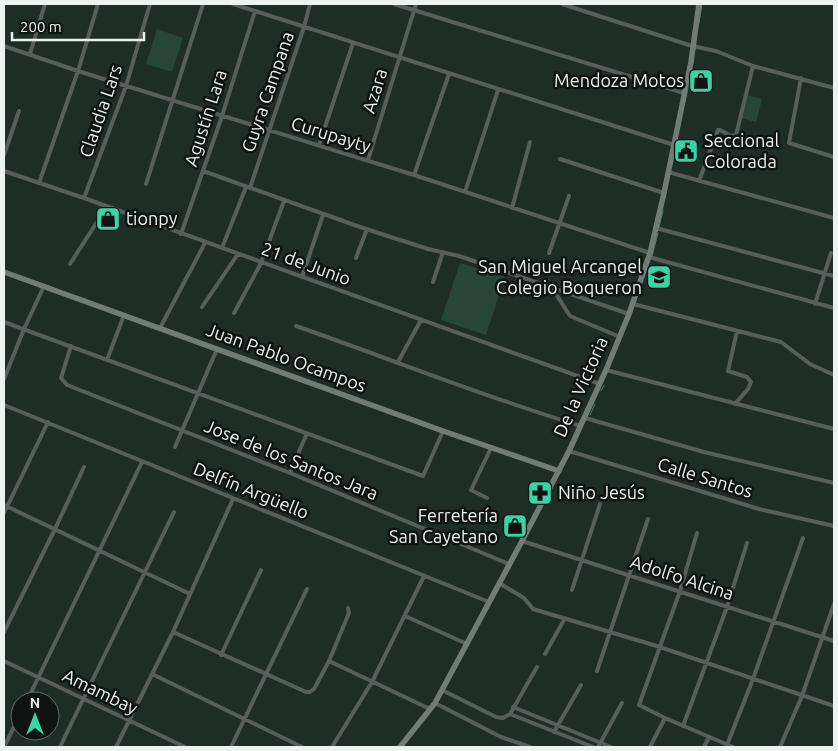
<svg xmlns="http://www.w3.org/2000/svg" width="838" height="751" font-family="Ubuntu,sans-serif">
  <rect width="100%" height="100%" fill="#1e2e27"/>
  <path fill="#28453a" d="M157 29 183 38 172 72 146 64Z
    M747 95 762 99 756 122 741 118Z
    M460 263 505 277 486 335 441 320Z"/>
  <g fill="none" stroke-linecap="round" stroke-linejoin="round">
    <path stroke="#50826f" stroke-width="1" d="M699 23 702 4
      M659 227 663 211
      M652 256 658 233
      M601 391 604 385
      M590 415 595 404"/>
    <path stroke="#575f5c" stroke-width="4" d="M233 4 674 145
      M394 4 684 93
      M562 4 692 46 716 51 753 66 834 88
      M4 46 78 71 414 175 650 253
      M30 54 45 4
      M801 78 789 143 834 157
      M319 145 353 43
      M4 155 19 111
      M560 159 664 193
      M368 160 416 4
      M4 171 84 198 600 384
      M203 171 363 228 428 249 459 256 629 314
      M668 172 834 218
      M414 175 449 74
      M699 181 718 130H720L731 136 736 135 753 66
      M39 183 78 71 98 4
      M146 184 203 4
      M250 188 304 27 310 4
      M465 192 498 90
      M84 198 126 86 150 4
      M512 208 530 142
      M656 228 834 276
      M181 234 222 116 255 11
      M222 248 246 187
      M549 253 569 196
      M649 257 834 308
      M356 258 367 229
      M70 264 106 208
      M302 277 323 215
      M433 282 443 252
      M552 288 570 316 620 337
      M633 304 781 342 810 364 834 375
      M815 304 831 253
      M202 307 238 254
      M234 313 261 263 284 201
      M4 322 423 476 443 431
      M296 326C391 359 484 397 581 426
      M160 328 205 243
      M71 346 61 378 67 385 290 473 509 564
      M107 360 124 315
      M398 362 421 320
      M606 370 834 429
      M4 379 24 329 44 286
      M735 404 748 389 751 382 747 377 728 371 737 331
      M4 405 489 602
      M585 418 704 452 834 483
      M175 447 217 349
      M569 451 759 509 834 526
      M290 473 307 433
      M487 498 471 490 491 448
      M4 505 190 594
      M4 513 48 422
      M697 533 680 591 639 705 665 718 733 747
      M522 541 834 641
      M499 583 524 598 533 609 660 647 834 706
      M572 590 600 504
      M405 616 467 644
      M4 632 55 529 84 467
      M173 632 306 692H310L314 689 329 661 349 613 348 608
      M545 654 565 618
      M221 655 261 570
      M4 661 185 747
      M329 661 430 709
      M597 671 648 519
      M152 674 302 747
      M442 690 496 717 503 718 510 714 537 667
      M27 701 142 462
      M435 703 501 737 530 747
      M513 707 611 747
      M510 714 593 747
      M683 726 727 607 747 543
      M554 732 581 685
      M727 745 753 679 803 538
      M4 747 20 715
      M60 747 174 512
      M116 747 173 632 233 499
      M231 747 307 589
      M332 747 372 682 424 576
      M598 747 622 703
      M650 747 665 718
      M704 747 709 737
      M780 747 802 696 834 604"/>
    <path stroke="#717c77" stroke-width="5.5" d="M4 272 443 431 559 471
      M400 747 435 703 522 541 569 451 606 370 629 314 650 253 664 193 691 62 699 4"/>
  </g>
  <defs>
    <symbol id="shop-square" viewBox="-11 -11 22 22"><rect x="-9" y="-9" width="18" height="18" rx="4" fill="#38d4a6" stroke="#0d1411"/><path d="M-5-2.5h2.3a2.7 3.5 0 0 1 5.4 0H5L5.5 6h-11ZM-1.5-2.5h3a1.5 2.3 0 0 0-3 0Z" fill="#111"/></symbol>
    <symbol id="civic-square" viewBox="-11 -11 22 22"><rect x="-9" y="-9" width="18" height="18" rx="4" fill="#38d4a6" stroke="#0d1411"/><path d="M-.6-6.5H3V-4.5H.6V-3L4-1V1h2V6H-6V1h2V-1L-.6-3ZM-1.2 2.5V6h2.4V2.5Z" fill="#111"/></symbol>
    <symbol id="university-square" viewBox="-11 -11 22 22"><rect x="-9" y="-9" width="18" height="18" rx="4" fill="#38d4a6" stroke="#0d1411"/><path d="M0-5L7-2L0 1L-7-2ZM-4 1L0 2.5L4 1V4Q0 6-4 4Z" fill="#111"/></symbol>
    <symbol id="pharmacy-square" viewBox="-11 -11 22 22"><rect x="-9" y="-9" width="18" height="18" rx="4" fill="#38d4a6" stroke="#0d1411"/><path d="M-2-6h4v4h4v4h-4v4h-4v-4h-4v-4h4Z" fill="#111"/></symbol>
  </defs>
  <g fill-rule="evenodd">
    <use href="#shop-square" x="687" y="67" width="28" height="28"/>
    <use href="#civic-square" x="672" y="137" width="28" height="28"/>
    <use href="#shop-square" x="94" y="205" width="28" height="28"/>
    <use href="#university-square" x="645" y="263" width="28" height="28"/>
    <use href="#pharmacy-square" x="526" y="479" width="28" height="28"/>
    <use href="#shop-square" x="501" y="512" width="28" height="28"/>
  </g>
  <g text-anchor="middle" stroke-width="5" stroke-linejoin="round" paint-order="stroke">
    <g font-size="18" fill="#e9f3ef" stroke="#0d1411" text-anchor="end">
      <text x="684" y="87">Mendoza Motos</text>
      <text x="704" y="147" text-anchor="start">Seccional<tspan x="704" dy="21">Colorada</tspan></text>
      <text x="126" y="225" text-anchor="start">tionpy</text>
      <text x="642" y="273">San Miguel Arcangel<tspan x="642" dy="21">Colegio Boqueron</tspan></text>
      <text x="558" y="499" text-anchor="start">Niño Jesús</text>
      <text x="498" y="522">Ferretería<tspan x="498" dy="21">San Cayetano</tspan></text>
    </g>
    <g font-size="18" fill="#e9f3ef" stroke="#0d1411">
      <text transform="translate(375 91) rotate(-73)" y="6">Azara</text>
      <text transform="translate(268 92) rotate(-71)" y="6">Guyra Campana</text>
      <text transform="translate(101 111) rotate(-71)" y="6">Claudia Lars</text>
      <text transform="translate(206 118) rotate(-72)" y="6">Agustín Lara</text>
      <text transform="translate(331 135) rotate(17)" y="6">Curupayty</text>
      <text transform="translate(306 264) rotate(20)" y="6">21 de Junio</text>
      <text transform="translate(286 358) rotate(20)" y="6">Juan Pablo Ocampos</text>
      <text transform="translate(581 387) rotate(-66)" y="6">De la Victoria</text>
      <text transform="translate(291 460) rotate(22)" y="6">Jose de los Santos Jara</text>
      <text transform="translate(705 478) rotate(17)" y="6">Calle Santos</text>
      <text transform="translate(251 491) rotate(22)" y="6">Delfín Argüello</text>
      <text transform="translate(682 578) rotate(18)" y="6">Adolfo Alcina</text>
      <text transform="translate(100 692) rotate(26)" y="6">Amambay</text>
    </g>
  </g>
  <rect width="838" height="751" fill="none" stroke="#e9f3ef" stroke-width="10"/>
  <g transform="translate(35 716)"><circle r="24" fill="#0d1411" stroke="#656d6a"/>
  <path d="M0-4L9 19L0 12L-9 19Z" fill="#38d4a6"/>
  <text y="-8" font-size="14" font-weight="bold" text-anchor="middle" fill="#e9f3ef">N</text>
  </g>
  <path d="M12 32v8h132v-8" fill="none" stroke="#e9f3ef" stroke-width="2.5"/>
  <text x="20" y="32" font-size="15" fill="#e9f3ef" stroke="#0d1411" stroke-width="4" paint-order="stroke">200 m</text>
</svg>
